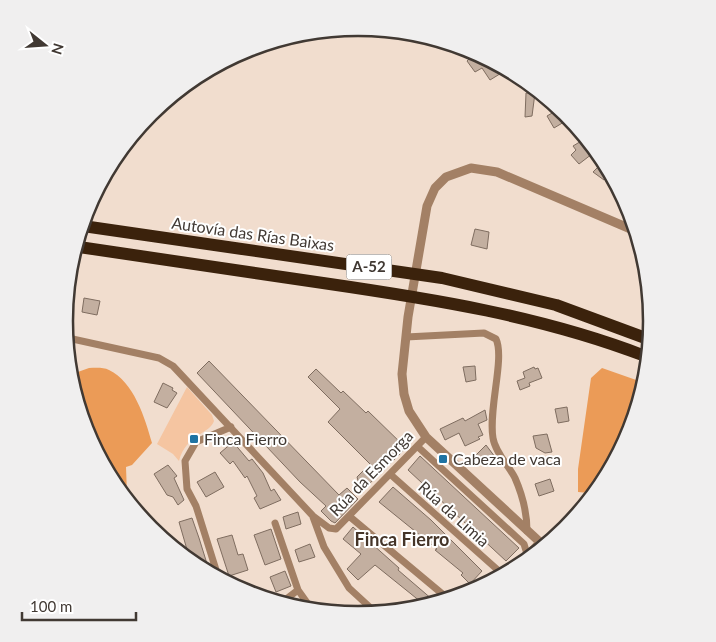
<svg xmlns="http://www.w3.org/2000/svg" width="716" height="642" font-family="Lato,sans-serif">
  <rect width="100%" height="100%" fill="#f1ddce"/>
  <path fill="#f5c5a1" d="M187 387 212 415 214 421C210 434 186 434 179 461L173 454 157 444Z"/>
  <path fill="#eb9b57" d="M89 368C95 368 103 367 109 370 134 382 145 418 152 443L132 465 126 467 127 494 87 433 75 373Z
    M602 368 639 381 629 434 589 493 578 492V469L591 378Z"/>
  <path fill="#c3afa0" stroke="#7f6d60" d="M473 51 487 64 489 63 503 72 490 80 482 68 475 72 467 61 470 58 468 55Z
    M526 93H535L532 116 525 117Z
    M559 109 569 119 554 128 547 116Z
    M583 140 592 154 579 164 571 155 576 150 573 146Z
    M600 165 607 176 604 180 593 172Z
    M475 229 489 232 487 249 471 245Z
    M84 298 100 301 97 315 82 312Z
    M209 361 339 495 347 488 358 499 335 523 331 521 321 511 326 506 300 482 197 373Z
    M475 366 476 380 466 382 463 367Z
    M534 367 535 369 538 368 542 378 529 383 530 386 520 390 517 381 525 378 523 372Z
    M316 369 341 393 343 391 366 413 368 411 406 448 366 487 359 484 357 477 370 464 328 422 340 409 308 377Z
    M163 383 173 388 172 390 177 393 167 408 154 402Z
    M567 407 569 421 558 423 555 409Z
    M485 410 487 420 478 424 483 435 478 437 480 439 465 446 459 433 445 440 440 429 463 418 465 421Z
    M547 434 552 452 545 453 536 448 533 436Z
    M233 442 249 461 252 459 263 473 271 491 274 489 281 500 260 509 254 498 257 496 247 476 245 478 233 461 230 464 220 453Z
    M486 445 495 457 487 466 475 456Z
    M420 456 519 548 506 561 408 470Z
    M168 465 177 476 174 478 184 500 178 505 173 497 167 495 154 474Z
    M215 472 224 487 206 497 197 482Z
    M550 479 554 491 539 496 535 484Z
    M393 487 431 520 482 571 470 584 461 575 463 573 435 550 437 549 379 502Z
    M298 512 301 524 286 529 283 517Z
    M192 518 199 538 208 567 188 553 179 522Z
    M353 527 399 568 398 570 433 600 421 602 375 565 358 580 347 569 361 554 343 539Z
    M271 529 281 559 265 565 254 535Z
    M232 535 238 555 243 554 248 570 229 576 217 539Z
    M310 544 315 557 299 562 295 550Z
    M285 571 291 586 276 592 270 577Z"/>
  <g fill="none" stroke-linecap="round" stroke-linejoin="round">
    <path stroke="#a38065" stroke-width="7" d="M406 337 484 333 496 339C505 358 488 410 493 438 495 452 509 466 515 478 522 494 527 514 527 531
      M68 338 159 358 173 366 313 516 329 528 336 529 426 437
      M417 446 524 544 527 554
      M390 474 500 572
      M349 516 446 597
      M313 517 324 547 349 588 374 611
      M275 523 298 590 308 604
      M531 551 539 542
      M217 573 196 506 187 489 185 461 196 442 231 427
      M285 600 298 590"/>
    <path stroke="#a38065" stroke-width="9" d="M542 544 426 437 409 411 404 394 402 374 408 317 427 206 435 188 446 177 471 168 497 172 633 230"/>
    <path stroke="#3b220c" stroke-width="12" d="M83 226 442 278 556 305 648 339
      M79 247C161 259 242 271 323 283 433 299 541 316 645 356"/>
  </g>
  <g fill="#1e73a3" stroke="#fff" stroke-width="2">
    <rect x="189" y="434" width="10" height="10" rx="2.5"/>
    <rect x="438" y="454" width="10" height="10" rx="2.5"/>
  </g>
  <g text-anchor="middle" stroke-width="4" stroke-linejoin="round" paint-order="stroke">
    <rect fill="#fff" stroke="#7a7470" stroke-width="1" x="346.5" y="254.5" width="45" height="25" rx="4"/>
    <g font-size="15" font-weight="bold" fill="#413933">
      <text x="369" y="272">A-52</text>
    </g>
    <g font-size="16" fill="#413933" stroke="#fff">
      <text transform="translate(253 234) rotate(8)" y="6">Autovía das Rías Baixas</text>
      <text transform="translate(371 473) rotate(-46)" y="6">Rúa da Esmorga</text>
      <text transform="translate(454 514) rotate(42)" y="6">Rúa da Limia</text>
    </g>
    <g font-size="16" fill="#413933" stroke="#fff" text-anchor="start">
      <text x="204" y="445">Finca Fierro</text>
      <text x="453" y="465">Cabeza de vaca</text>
    </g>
    <g font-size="18" font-weight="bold" fill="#443428" stroke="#fff">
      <text x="402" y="546">Finca Fierro</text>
    </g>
  </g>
  <path d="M0 0H716V642H0ZM73 321a285 285 0 1 1 570 0a285 285 0 1 1-570 0Z" fill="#f0efef" fill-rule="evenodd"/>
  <path fill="none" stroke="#413933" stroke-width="2.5" d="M73 321a285 285 0 1 1 570 0a285 285 0 1 1-570 0Z"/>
  <g transform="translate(45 45) rotate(107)" stroke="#ffffff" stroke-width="4" paint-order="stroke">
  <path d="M0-4L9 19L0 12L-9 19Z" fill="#413933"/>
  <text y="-8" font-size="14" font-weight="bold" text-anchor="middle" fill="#413933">N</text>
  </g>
  <path d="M22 612v8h114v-8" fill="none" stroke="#413933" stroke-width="2.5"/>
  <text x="30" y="612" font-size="15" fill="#413933" stroke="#ffffff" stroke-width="4" paint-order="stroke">100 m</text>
</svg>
